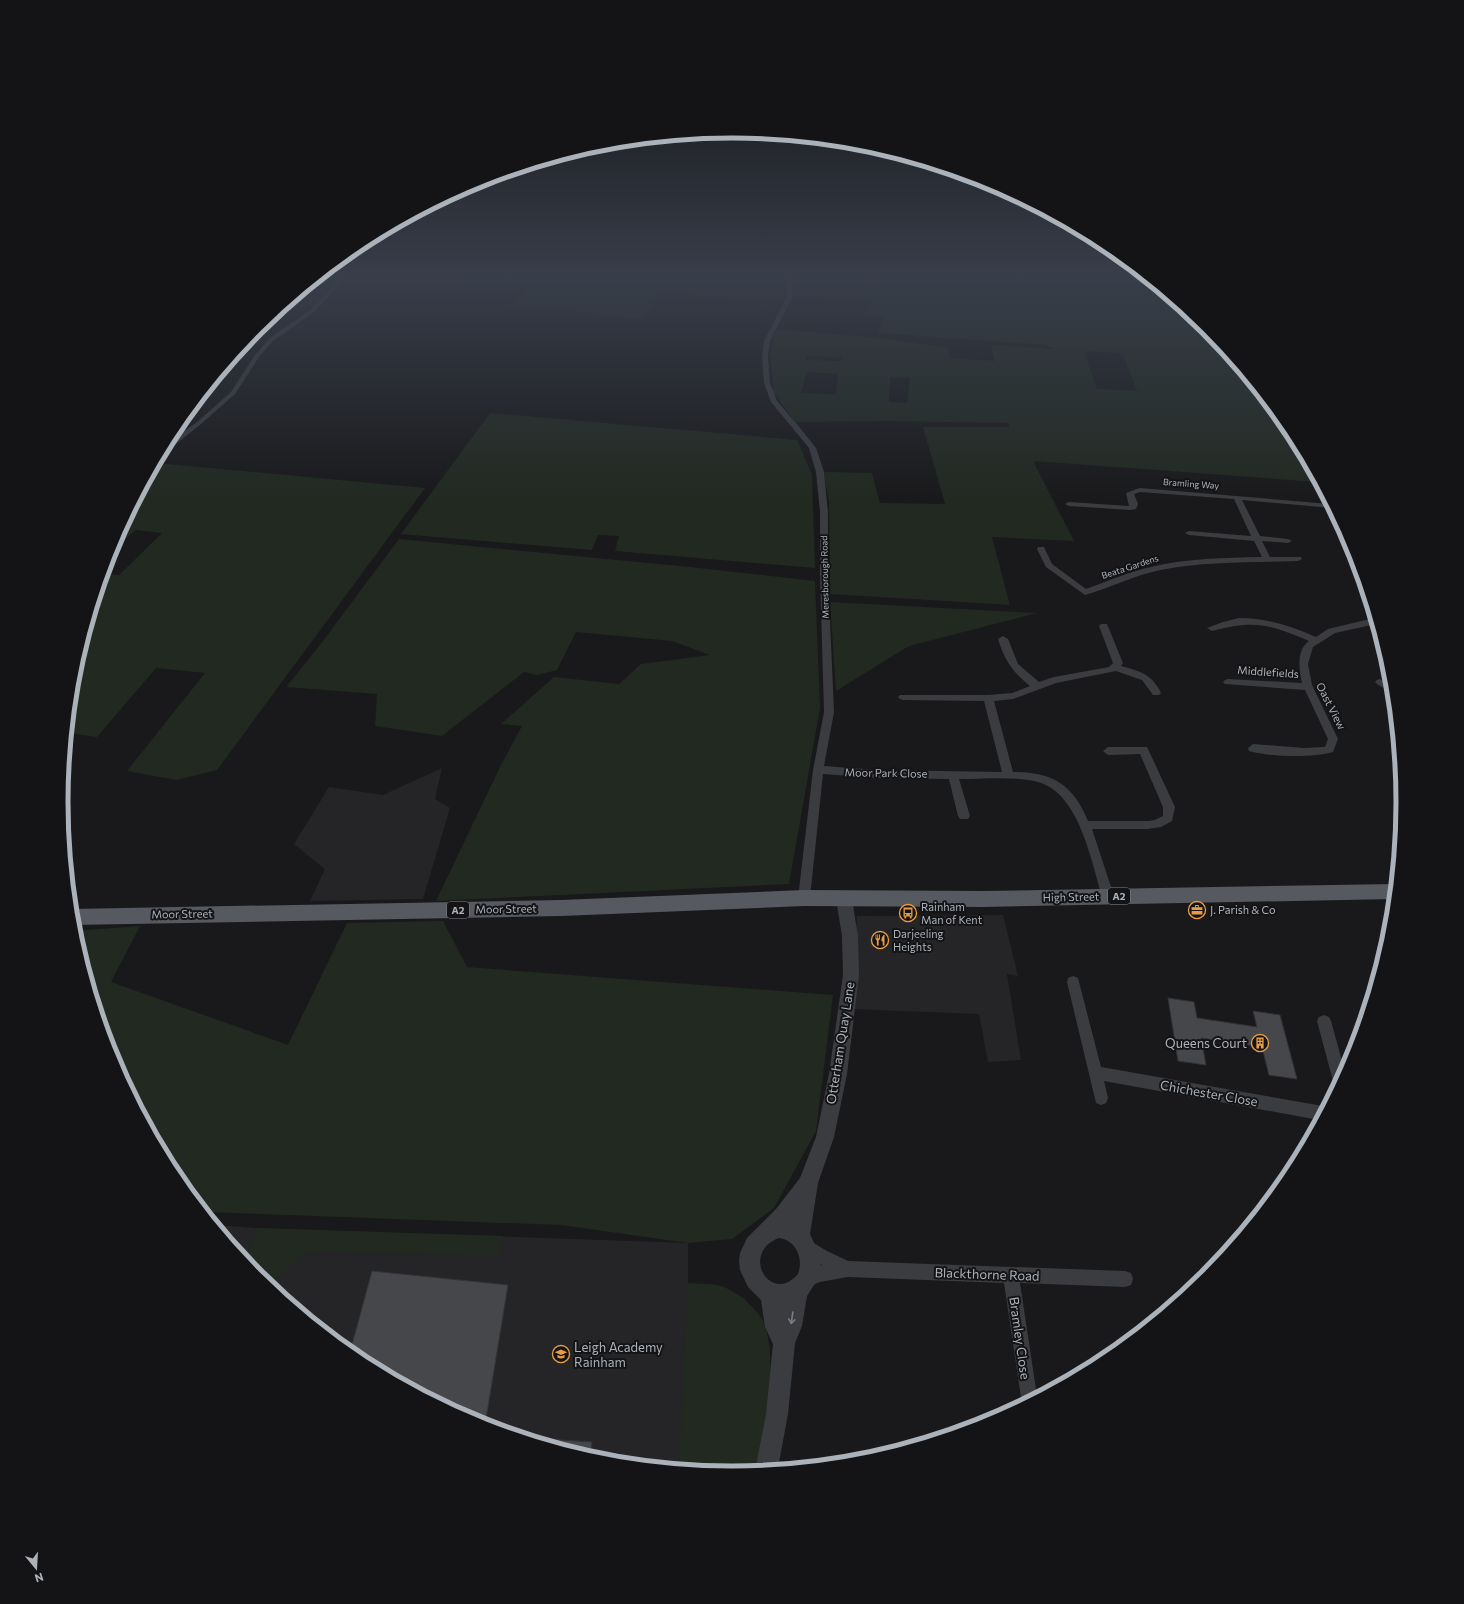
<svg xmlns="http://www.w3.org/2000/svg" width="1464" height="1604" viewBox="0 0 1464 1604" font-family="Commissioner,sans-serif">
<rect width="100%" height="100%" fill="#19191b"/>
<!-- built -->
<path fill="#252528" d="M442,768l-7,31 15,9 -27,91 -113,2 15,-32 -31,-25 35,-57 54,8z
M1003,915l15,61 -11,-2 14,86 -33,2 -9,-48 -127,-5 5,-93z
M215,1225l42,3 431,15v40l35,4 21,11 19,24 7,26 -38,125 -131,-13 -126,-38 -116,-62 -102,-84z"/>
<!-- green -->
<path fill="#212921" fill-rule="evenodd" d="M396,277h389l-2,25 -122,-9 -19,26 -64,-7 -11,-4 -51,-4 10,-18z
M791,277h74l-2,6 18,2 4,-8 77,6 2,-6h173v2l12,1 58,48 83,101 28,53 -285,-21 41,80 -82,-4 18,68 -180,-11 -1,-91 -5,-31 48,1 8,30 65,1 -22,-77h87l-2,-4 -121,-2 -92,1 -22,-31 -3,-37 6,-25 113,10 59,9 3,10 44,3 -4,-16 63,4 -9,-4 -167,-12 6,-16 -21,-3 4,-12 -76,-7zM1084,351l38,2 15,38 -40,-2zM807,356l34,1h1l-1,4 -35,-1zM807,372l31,2 -2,20 -35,-1zM890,377l20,1 -3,25 -18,-1z
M305,288h23l-14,19h-31z
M490,413l307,27 15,35 3,93 -200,-17 4,-15 -21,-1 -6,15 -191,-16z
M156,463l269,25 -208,282 -41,10 -49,-9 78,-98 -49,-5 -59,69 -29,-4 6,-62 29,-95 2,-2 14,1 43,-42 -26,-3 -26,22z
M399,539l291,28 125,14 5,127 -31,176 -353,17 64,-134 22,-41 -21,-2 53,-47 65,7 22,-20 69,-9 -38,-14 -96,-9 -19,38 -20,5 -13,-3 -82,64 -67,-10 2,-32 -91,-7 34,-42z
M830,602l207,11 -128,33 -73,45z
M443,921l24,46 366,28 -17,136 -42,77 -42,31 -44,4 -127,-18 -356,-13 -31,-37 -62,-116 -38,-128 66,-5 -29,56 177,63 59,-122z
M257,1228l246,8 -4,20 -189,-5 -42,34 -11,-9 -12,-15z
M688,1283c11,1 26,0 36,4 14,6 34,22 40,36 14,37 2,109 -7,148l-25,2 -53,-5z"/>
<!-- building -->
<path fill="#46474b" stroke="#333437" d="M1168,998l26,4 3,16 60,9 -4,-16 27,4 17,64 -28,-4 -7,-28 -61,-9 5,27 -28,-4z
M372,1271l136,14 -23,140 -10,-3 -116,-62 -9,-8z
M546,1439l46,3 -2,15 -45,-14z"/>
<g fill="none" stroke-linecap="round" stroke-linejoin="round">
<!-- minor -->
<path fill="#3a3c40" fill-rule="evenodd" d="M338,277h5l-7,12 -22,23 -40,28 -15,17 -24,37 -34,30 -35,28h-4l4,-8 31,-22 34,-30 24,-37 15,-17 40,-28 22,-23z
M786,277h6v21l-22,43 -2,16 2,26 7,18 19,22 20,25 8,24 4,40v63l6,137 -10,54 53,4 125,2 -18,-71 -81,-1 -3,-1 -2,-2 2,-2h88l24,-2 18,-7c-17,-13 -26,-27 -32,-47l5,-3 5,3 10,25 21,18 15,-5 55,-10 4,-4 -14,-37 2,-2h6l16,39 -2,3c19,5 31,8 40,27l-2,2h-6l-11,-15 -26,-9 -60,12 -43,16 -19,2 19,71c39,0 60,12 75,49h60l7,-1 8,-4v-9l-23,-53 -32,1 -5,-4 5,-4h39l28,60 -3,14 -11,6 -13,2h-56l22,67 -2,4 -4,1 -4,-1 -2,-4c-11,-36 -23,-103 -64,-114 -22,-6 -55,-3 -79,-3l11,37 -2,3h-8l-2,-3 -9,-37 -72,-1 -54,-4 -13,124 -2,4 -4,1 -4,-1 -2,-4 15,-128 11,-58 -4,-137v-63l-4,-40 -7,-24 -38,-46 -7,-19 -2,-26 2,-16 22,-43z
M1140,488l190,16 2,4 -90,-8 18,36 28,3 4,2 -4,2 -26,-2 8,16h31l1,2 -4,2c-46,2 -92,0 -137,9 -27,5 -50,18 -76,25l-39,-28 -9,-18 1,-2h6l8,17 34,25c22,-8 42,-17 65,-22 36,-9 73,-9 111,-10l-8,-16 -65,-6 -4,-2 4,-2 62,5 -17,-37 -94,-7 -6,2 4,10 -2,5 -6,1 -61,-4 -4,-2 4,-2 60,4 -3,-13z
M1239,618c28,0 51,8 77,19l12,-8 46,-11 2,6 -41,9 -22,14 -5,17 4,21 26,54 -5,13c-20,6 -64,5 -84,-1l-1,-3 5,-4 51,4 19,-1h2l3,-8 -23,-49 -80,-6 -2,-2 2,-2 3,-1 74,4c-3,-13 -6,-33 7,-42 -40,-17 -54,-21 -97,-10l-5,-3 16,-6z
M1380,679l11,6 1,8 -15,-9 -2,-2 2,-2z
M1073,976l5,2 1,4 22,85 222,39 3,1 -7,13 -215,-39 4,17 -2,5 -5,2 -5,-2 -29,-121 1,-4z
M1324,1015l5,2 2,4 14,51 -8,15 -4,-6 -16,-60 2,-4z
M807,1239l20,12 21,10 277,10 6,2 2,6 -2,6 -6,2 -105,-4 17,113 -15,8 -18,-121 -156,-6 -28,5 -12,5 -6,-2 -2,-6 2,-6 20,-8 -21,-12 -2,-6 2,-6z"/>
<!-- tertiary -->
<path fill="#3a3c40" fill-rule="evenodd" d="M844,893l5,1 3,5 6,37 1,39 -12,99 -13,63 -16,46 -8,51 8,18 3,15 -5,15 -9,14 -5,30 -7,17 -7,71 -10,54 -23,3 11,-57 7,-70 -8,-17 -4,-27 -13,-13 -8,-17 -1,-9 1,-8 7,-15 29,-29 24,-31 16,-41 13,-63 14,-99 -1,-39 -6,-37 3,-5zM779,1238c17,2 25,21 19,36 -27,32 -59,-21 -19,-36z"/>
<!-- primary -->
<path fill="#56595f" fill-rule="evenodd" d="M1395,884l-2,15 -410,8 -179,-1 -243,10 -488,9 -1,-16 489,-9 243,-10 179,1z"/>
</g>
<!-- one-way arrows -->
<defs><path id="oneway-shaft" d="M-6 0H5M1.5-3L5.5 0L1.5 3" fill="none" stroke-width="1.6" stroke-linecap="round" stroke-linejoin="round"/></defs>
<use stroke="#797d83" href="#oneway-shaft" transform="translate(792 1318) rotate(98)"/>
<!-- sky -->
<linearGradient id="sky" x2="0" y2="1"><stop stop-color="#0e0e0f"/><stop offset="0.55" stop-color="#383e4a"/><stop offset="1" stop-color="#383e4a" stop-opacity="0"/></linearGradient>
<rect width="1464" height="502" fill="url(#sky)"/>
<!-- icons -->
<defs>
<g id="office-ring" transform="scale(0.9)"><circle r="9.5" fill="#141416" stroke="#e99c43" stroke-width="1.5"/><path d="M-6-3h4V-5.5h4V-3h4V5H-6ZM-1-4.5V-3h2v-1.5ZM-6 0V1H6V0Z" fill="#e99c43"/></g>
<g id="bus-ring" transform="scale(0.9)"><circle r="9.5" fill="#141416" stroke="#e99c43" stroke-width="1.5"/><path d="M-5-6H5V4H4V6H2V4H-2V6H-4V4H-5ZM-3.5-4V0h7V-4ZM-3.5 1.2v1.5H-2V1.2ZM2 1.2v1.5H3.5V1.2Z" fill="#e99c43"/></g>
<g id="restaurant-ring" transform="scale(0.9)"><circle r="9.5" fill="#141416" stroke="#e99c43" stroke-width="1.5"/><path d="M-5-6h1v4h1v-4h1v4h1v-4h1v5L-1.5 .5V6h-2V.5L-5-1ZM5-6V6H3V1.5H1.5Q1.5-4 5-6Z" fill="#e99c43"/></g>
<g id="building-ring" transform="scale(0.9)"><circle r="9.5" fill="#141416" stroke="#e99c43" stroke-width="1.5"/><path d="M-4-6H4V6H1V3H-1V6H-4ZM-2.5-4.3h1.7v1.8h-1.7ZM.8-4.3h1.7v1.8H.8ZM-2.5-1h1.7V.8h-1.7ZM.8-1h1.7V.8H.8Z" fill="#e99c43"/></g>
<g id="school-ring" transform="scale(0.9)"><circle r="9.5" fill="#141416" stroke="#e99c43" stroke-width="1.5"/><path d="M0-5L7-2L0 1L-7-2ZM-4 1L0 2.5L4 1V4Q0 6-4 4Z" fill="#e99c43"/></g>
</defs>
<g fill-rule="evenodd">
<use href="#office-ring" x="1197" y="910"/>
<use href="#bus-ring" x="908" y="913"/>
<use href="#restaurant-ring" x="880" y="940"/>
<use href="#building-ring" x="1260" y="1043"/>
<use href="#school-ring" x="561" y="1354"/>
</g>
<g text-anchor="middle" stroke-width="4" stroke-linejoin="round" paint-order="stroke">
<!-- far-street labels -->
<g font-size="9" fill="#acb2ba" stroke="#141416">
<text transform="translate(1191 484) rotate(4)" y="3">Bramling Way</text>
<text transform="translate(1130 567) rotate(-18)" y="3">Beata Gardens</text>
<text transform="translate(825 577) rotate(-91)" y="3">Meresborough Road</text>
</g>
<!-- shield labels -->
<g fill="#141416" stroke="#7e8389" stroke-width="1">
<rect x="1108" y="888" width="22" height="16" rx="3"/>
<rect x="447" y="902" width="22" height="16" rx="3"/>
</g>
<g font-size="10" font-weight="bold" fill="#acb2ba">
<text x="1119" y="900">A2</text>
<text x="458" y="914">A2</text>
</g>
<!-- street labels -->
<g font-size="11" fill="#acb2ba" stroke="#141416">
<text transform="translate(1268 672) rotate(4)" y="4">Middlefields</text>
<text transform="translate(1331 706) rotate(63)" y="4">Oast View</text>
<text transform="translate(886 773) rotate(1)" y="4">Moor Park Close</text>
<text transform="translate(1071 897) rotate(-1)" y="4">High Street</text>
<text transform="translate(506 909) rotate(-1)" y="4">Moor Street</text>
<text transform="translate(182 914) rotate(-1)" y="4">Moor Street</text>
</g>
<!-- poi labels -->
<g font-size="11" fill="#acb2ba" stroke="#141416" text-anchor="start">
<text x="921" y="911">Rainham<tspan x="921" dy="13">Man of Kent</tspan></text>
<text x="1210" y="914">J. Parish &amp; Co</text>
<text x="893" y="938">Darjeeling<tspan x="893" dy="13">Heights</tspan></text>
</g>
<!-- near-street labels -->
<g font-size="13" fill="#acb2ba" stroke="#141416">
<text transform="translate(840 1043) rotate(-81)" y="5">Otterham Quay Lane</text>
<text transform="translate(1209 1093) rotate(10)" y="5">Chichester Close</text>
<text transform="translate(987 1274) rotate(2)" y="5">Blackthorne Road</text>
<text transform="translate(1020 1338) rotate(82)" y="5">Bramley Close</text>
</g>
<!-- near-poi labels -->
<g font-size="13" fill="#acb2ba" stroke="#141416" text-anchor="end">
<text x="1247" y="1048">Queens Court</text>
<text x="574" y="1352" text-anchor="start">Leigh Academy<tspan x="574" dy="15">Rainham</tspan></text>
</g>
</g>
<!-- crop -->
<path d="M0 0H1464V1604H0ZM68 802a664 664 0 1 1 1328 0a664 664 0 1 1-1328 0Z" fill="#141416" fill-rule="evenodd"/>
<path fill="none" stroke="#acb2ba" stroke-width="5" d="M68 802a664 664 0 1 1 1328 0a664 664 0 1 1-1328 0Z"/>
<!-- north arrow -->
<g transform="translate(36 1568) rotate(162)" stroke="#141416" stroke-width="3" paint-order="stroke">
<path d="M0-3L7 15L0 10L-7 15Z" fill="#acb2ba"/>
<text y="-6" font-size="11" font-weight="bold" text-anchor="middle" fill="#acb2ba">N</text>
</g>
</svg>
